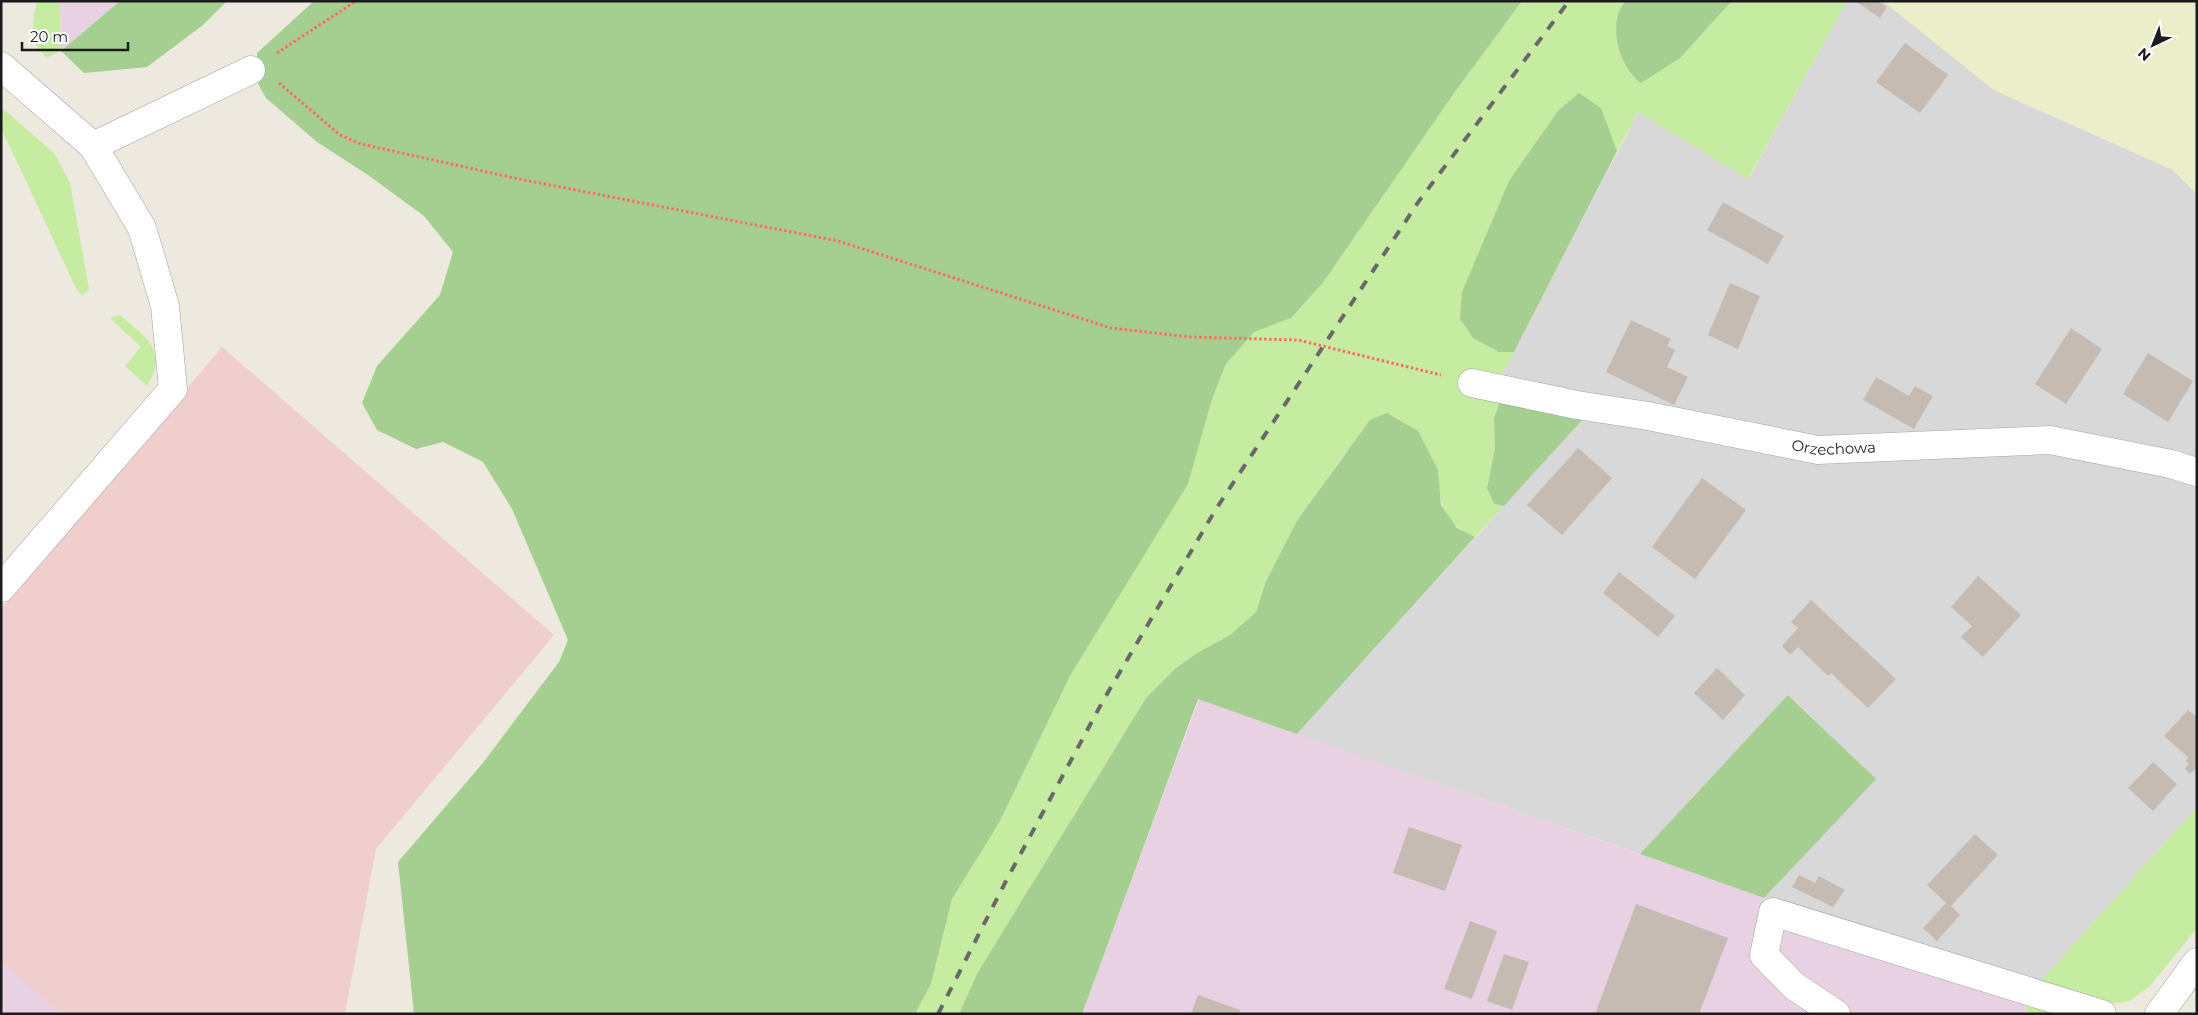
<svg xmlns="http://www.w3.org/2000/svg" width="2198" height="1015" viewBox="0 0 2198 1015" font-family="Montserrat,sans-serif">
<rect width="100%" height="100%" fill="#ede9df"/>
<!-- residential -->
<path fill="#d9d8d8" d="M1847,1h36l111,89 179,80 24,24v267l-393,-26 -305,-54 139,-269 111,66z
M1586,416l243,45 199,-10 143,24 26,9v323l-158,176 -275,-85 111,-119 -86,-84 -149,159 -343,-120z"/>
<!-- commercial -->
<path fill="#f0cecd" d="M222,347l332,288 -178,214 -31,165h-285l-59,-51v-355z"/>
<!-- industrial -->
<path fill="#e7d1e3" d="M57,1h63l-59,50 -1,-46z
M1199,699l565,199 -6,17 265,86 5,13h-946z
M1,961l60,53h-60z"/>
<!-- farmland -->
<path fill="#ebeec9" d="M1883,1h314v193l-24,-24 -179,-80z"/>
<!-- grass -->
<path fill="#c6eca1" d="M37,1h20l3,4 1,46 -15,7 -14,-18 2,-27z
M1522,1h103l-9,17 64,40 52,-57h115l-99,178 -110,-67 -21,39 -16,-43 -102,244h15l-15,29 3,16 -8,21 1,30 -8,40 7,16 10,2 -29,31c-35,-16 -34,-31 -37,-67l-90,-21 -50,70 -32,62 -10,31 -26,23 -33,18 -21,15 -30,30 -168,274 -19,42h-44l16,-30 21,-85 47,-76 72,-149 140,-272 15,-38 28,-32 37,-14 31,-34 135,-195z
M1,107l54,47 15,29 19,106 -7,6 -6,-7 -75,-160z
M120,315c26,22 49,36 27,71l-22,-20 16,-19 -31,-29z
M2197,807v121l-46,57 -21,16 -20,3 -71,-21z
M2024,1001l29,13h-25z"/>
<!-- forest -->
<path fill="#a4cf91" d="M120,1h107l-24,24 -56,42 -63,6 -23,-22z
M314,1h1208l-65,88 -135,195 -31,34 -37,14 -28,32 -15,38 -23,82 -117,190 -72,149 -47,76 -21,85 -16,30h-501l-16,-152 84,-98 77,-102 9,-22 -56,-131 -29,-47 -40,-20 -27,7 -39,-19 -15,-27 15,-37 63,-71 13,-43 -29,-36 -56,-41 -51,-33 -51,-44 -8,-14 -1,-31z
M1625,1h107l-52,57 -39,25c-18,-14 -28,-41 -24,-64 0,-6 5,-12 8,-18z
M1579,93l22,15 16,43 -103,201h-15l-26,-14 -13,-19 2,-27 47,-111 49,-70z
M1502,397l84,19 -82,90 -10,-2 -7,-16 8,-40 -1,-30z
M1387,413l31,18 20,39 3,35 16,23 18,9 -178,197 -99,-35 -116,315h-123l19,-42 168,-274 30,-30 21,-15 33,-18 26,-23 10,-31 32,-62 72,-99z
M1788,695l88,84 -112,119 -124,-44z"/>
<!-- building -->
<path fill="#c5bbb3" d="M1855,1h23l9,6 -7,11z
M1905,43l43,32 -28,38 -44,-31z
M1723,202l61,34 -16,28 -61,-34z
M1730,283l30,13 -22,53 -30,-14z
M1631,320l40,19 -4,7 8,4 -8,17 21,10 -14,28 -68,-33z
M2071,328l31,21 -36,55 -31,-20z
M2148,353l45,28 -25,41 -45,-28z
M1876,377l33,19 6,-10 18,10 -19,33 -51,-29z
M1578,448l34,30 -50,57 -35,-30z
M1702,478l44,32 -51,69 -43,-32z
M1619,572l56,44 -17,21 -55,-44z
M1978,576l43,39 -38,42 -22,-20 11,-11 -21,-19z
M1811,600l85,79 -28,29 -37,-35 -3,3 -30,-29 -8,8 -8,-9 16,-18 -7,-6z
M1717,668l28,27 -22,25 -29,-27z
M2188,710l9,7v53l-2,-1 -5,5 -5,-5 4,-5 -3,-3 2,-4 -24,-21z
M2153,762l24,22 -24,27 -25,-23z
M1409,827l53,18 -17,46 -52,-18z
M1975,834l23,21 -47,51 9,9 -23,26 -14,-13 23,-25 -19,-18z
M1799,875l16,8 4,-7 26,14 -12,17 -41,-20z
M1636,904l92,34 -29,76h-104z
M1470,921l27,10 -25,68 -28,-10z
M1504,954l25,8 -17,48 -25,-9z
M1198,995l42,15 -1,4h-48z"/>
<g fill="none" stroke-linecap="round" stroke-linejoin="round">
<!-- minor casing -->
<g stroke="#a2a2a2" stroke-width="29">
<g id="minor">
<path d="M1,66l92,80 49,82 23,78 8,83 -172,199"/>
<path d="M93,146l158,-76"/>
<path id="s1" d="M1472,383l105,22 71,11 170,34 232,-10 121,24 26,8"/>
<path d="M1836,1014l-42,-28 -30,-31 9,-43 329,102"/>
<path d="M2159,1014l38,-52"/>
</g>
</g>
<!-- path -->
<path stroke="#ff6f5f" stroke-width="3" stroke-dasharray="2.5 2.5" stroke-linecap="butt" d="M277,53l79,-52
M279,83l61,52 21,9 158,35 319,62 273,87 79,9 108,3 143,35"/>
<!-- minor -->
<use href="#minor" stroke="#fff" stroke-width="28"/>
<!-- rail -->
<path stroke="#696969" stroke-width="4" stroke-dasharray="10 10" stroke-linecap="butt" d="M938,1014l68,-133 98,-182 112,-190 203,-308 150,-200"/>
</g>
<g text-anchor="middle" stroke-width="5" stroke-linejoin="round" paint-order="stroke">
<!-- street labels -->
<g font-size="15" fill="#1b1b1b" stroke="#fff">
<text dy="5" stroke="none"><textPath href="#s1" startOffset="368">Orzechowa</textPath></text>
</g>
</g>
<!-- border -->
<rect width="2198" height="1015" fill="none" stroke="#1b1b1b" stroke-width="5"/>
<!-- north arrow -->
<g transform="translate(2153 45) rotate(223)" stroke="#ffffff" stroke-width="4" paint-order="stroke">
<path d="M0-4L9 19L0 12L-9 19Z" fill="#1b1b1b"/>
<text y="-8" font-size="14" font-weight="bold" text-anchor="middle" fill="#1b1b1b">N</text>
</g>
<!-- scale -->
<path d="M22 42v8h106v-8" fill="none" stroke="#1b1b1b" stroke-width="2.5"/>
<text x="30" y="42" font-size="15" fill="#1b1b1b" stroke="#ffffff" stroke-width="4" paint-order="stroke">20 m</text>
</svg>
